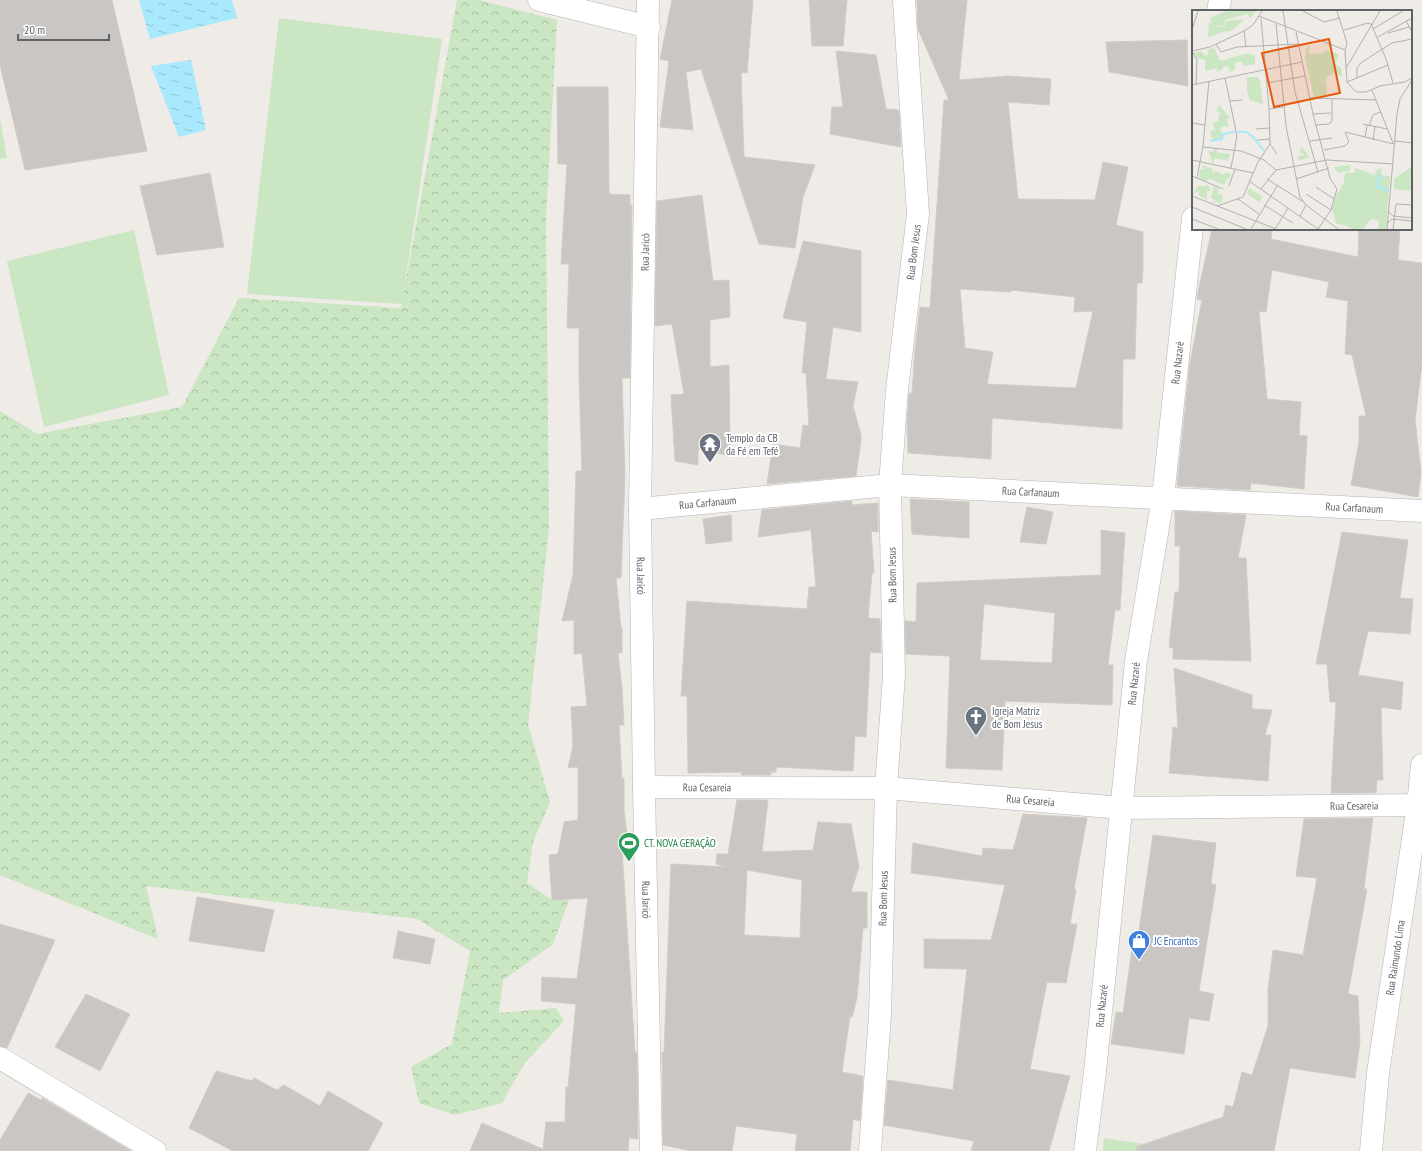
<svg xmlns="http://www.w3.org/2000/svg" width="1422" height="1151" viewBox="0 0 1422 1151" font-family="'PT Sans Narrow',sans-serif">
<defs>
<pattern id="forest-crowns" width="20" height="18" patternUnits="userSpaceOnUse"><rect width="20" height="18" fill="#cae6c3"/><path d="M2 6a3 3 0 1 1 6 0M12 15a3 3 0 1 1 6 0" fill="none" stroke="#a7bea2"/></pattern>
<pattern id="water-ripples" width="26" height="14" patternUnits="userSpaceOnUse"><rect width="26" height="14" fill="#a8e9fd"/><path d="M2 4q2-2 4 0t4 0M15 11q2-2 4 0t4 0" fill="none" stroke="#8cc0d1"/></pattern>
</defs>
<rect width="100%" height="100%" fill="#efebe6"/>
<!-- grass -->
<path fill="#cae6c3" d="M279,18l163,21 -40,265 -155,-10z
M0,118l7,40 -7,1z
M134,230l35,165 -125,32 -37,-166z
M1104,1138l40,6v7h-41z"/>
<!-- forest -->
<path fill="url(#forest-crowns)" d="M457,0h22l78,20 -11,199 3,309 -21,196 22,78 -17,40 -6,41 25,17h17l-16,44 -50,36 -4,33 57,-5 8,13 -40,43 -22,39 -47,12 -36,-12 -8,-36 41,-23 18,-93 -53,-32 -271,-33 12,53 -158,-64v-464l37,23 145,-27 57,-109 162,10z"/>
<!-- water -->
<path fill="url(#water-ripples)" d="M139,0h93l5,18 -87,21z
M191,60l15,70 -27,7 -28,-71z"/>
<!-- building -->
<path fill="#cac6c3" stroke="#d4ccc4" fill-rule="evenodd" d="M0,0h112l35,151 -122,19 -25,-105z
M672,0h81l-6,73 -6,-1 3,85 71,8 -12,32 -8,51 -36,-4 -58,-175 -15,3 7,58 -33,-3 9,-66 -9,-2z
M809,0h38l-4,46h-31z
M917,0h50l-8,80 49,-4 43,3 -2,26 -41,-3 10,97 77,1 8,-38 25,5 -12,58 27,7v37l-1,14h-5l-2,76h-12l-1,70 -130,-11 -1,41 -83,-6 -1,-30 2,-30h3l3,-44 5,-42 10,1 14,-208h5l-31,-71zM960,289l51,3v-2l64,7 -1,15 19,-1 -17,77 -89,-4 6,-32 -28,-4z
M1187,40l1,46 -79,-14 -3,-30z
M836,51l40,4 10,54 13,1 2,37 -71,-13 2,-27h11z
M557,87h51l1,107 21,1v10h2l-2,173h-8l3,99 -4,101h-5l5,50h1v25h-4l4,35 2,37h-5l3,53h2v33l3,22 -6,1 14,218h2l1,87 -9,-1 -1,13h-158l12,-28 61,26 3,-27h19l1,-35h2l8,-83 -35,-3 1,-24 35,2 11,-81 -36,2 -3,-45 9,-1 6,-32 14,-2v-53l-10,1 5,-22 -2,-39 16,-1 -5,-53 -8,1v-34l-12,1 11,-46 3,-104h6l-3,-94v-49h-12l2,-64h-8l6,-100h-9z
M210,173l14,74 -67,8 -17,-69z
M702,195l11,86 16,-1 1,37 -20,3v47l19,-2 1,91 -32,-7v16l-23,-4 -4,-66 13,-1 -12,-70 -17,2 2,-125z
M1212,229h60l-1,10 87,18 1,-28h41l-2,31 24,3v101l-7,56 6,52 -3,25 -67,-12 8,-43v-26h7l-14,-61 -7,-1 3,-53 -22,-4 3,-15 -57,-12 -6,42 -7,-1 8,88 34,3 -2,33 8,1 -3,53 -53,-6 -1,7 -73,-4 13,-123 12,-63 -5,-1 1,-7z
M803,241l58,10v81l-28,-5 -7,52 32,3 -5,24 8,29v5l-5,36 -89,8 6,-40 27,4 3,-23 6,1 -3,-53h-4l5,-51 -24,-4z
M910,499l59,3v36l-57,-4z
M852,501v4l26,-2v29l-7,-1 3,42h-2l-4,45 12,1 1,34 -11,-1 -4,85 -11,-1 -2,35 -77,-4v5h-5v3h-30l1,-3 -54,1 -1,-77h-6l6,-95 120,8 2,-22h7l-5,-57 -53,7 4,-27z
M1027,507l26,5 -7,32 -26,-2z
M1175,511l71,4 -8,43h8l5,103 -78,-2v-11l-4,-1 6,-55h4l1,-46h-5z
M731,515l1,26 -26,3 -3,-25z
M1101,530l24,3 -5,77h-5l-7,55h5l-1,40 -107,-4 -3,69 -56,-2 4,-112 -44,-2 -1,-33 11,1 1,-39 184,-8zM984,604l71,9 -3,50 -72,-3z
M1342,532l66,8 -8,58 13,1 -3,35 -42,-3 -10,44 45,7 -2,28 -20,-3 2,73h-6l-1,13h-45l5,-91h-6l-3,-38h-11z
M1174,668l78,27v14l20,1 -7,25h6l-3,46 -99,-8 4,-46 5,1z
M737,800h31l-6,52 51,-2 5,-28 33,2 8,43 -8,25h16v36h-4l-6,70 -5,19 -2,-1 -8,56 21,4 -3,45 -7,-2 -3,32h-55l2,-17 -61,-8 -4,25h-40l-29,-6 -1,-93h2l7,-188 55,3 -10,-3 1,-10h11zM747,870l55,10 -2,58 -56,-3z
M1023,814l64,4 -13,71 2,1 -6,34h7l-11,59 -19,-1 -17,87 40,7 -21,75h-78l3,-10 -90,-16 4,-45 65,10 14,-121 -43,-1v-29l67,1 14,-55 -94,-12 2,-30 69,13 1,-8 30,2z
M1373,818l-9,71h3l-19,105 10,2 2,46 -5,36 -65,-10 -16,83h-137l-1,-4 87,-30 3,-12 7,2 9,-35 10,3 16,-49v-37l5,-39 30,5 14,-77 -21,-2 8,-57z
M1153,835l63,8 -5,41 5,1 -17,106 15,3 -5,27 -20,-3 -5,36 -73,-10 5,-32 7,1 9,-64 4,1z
M197,897l77,13 -10,42 -75,-11z
M0,924l55,16 -48,108 -7,-2z
M398,931l37,8 -5,25 -37,-6z
M86,994l44,20 -30,57 -45,-24z
M216,1071l36,10 2,-3 23,12 7,-5 36,21 8,-15 55,32 -15,28h-135l-44,-23z
M28,1093l13,7 1,-2 89,53h-131v-11z"/>
<g fill="none" stroke-linecap="round" stroke-linejoin="round">
<!-- street casing -->
<g stroke="#b1b5b8" stroke-width="23">
<g id="street">
<path d="M539,0l110,27"/>
<path id="s1" d="M648,0l-8,509 4,278 7,364"/>
<path id="s2" d="M640,509l250,-24 532,26"/>
<path id="s3" d="M644,787l242,1 236,20 300,-3"/>
<path id="s4" d="M870,1151l10,-136 6,-227 8,-113 -4,-190 7,-95 21,-176 -14,-214"/>
<path id="s5" d="M1371,1151l7,-78 40,-268 4,-40"/>
</g>
</g>
<!-- secondary casing -->
<g stroke="#b0b4b8" stroke-width="23">
<g id="secondary">
<path d="M1218,11l2,-11"/>
<path d="M0,1058l155,93"/>
<path id="s6" d="M1085,1151l10,-79 41,-411 27,-164 30,-279"/>
</g>
</g>
<!-- street -->
<use href="#street" stroke="#fff" stroke-width="22"/>
<!-- secondary -->
<use href="#secondary" stroke="#fff" stroke-width="22"/>
</g>
<!-- icons -->
<defs>
<g id="temple-pin" transform="scale(1.15)"><path d="M0 17L-7.5 6A9.5 9.5 0 1 1 7.5 6Z" fill="#6b7280" stroke="#fff"/><path d="M0-6L5-2H3V0L6.5 2.5H4V6H1.5V3h-3V6H-4V2.5H-6.5L-3 0V-2H-5Z" fill="#fff"/></g>
<g id="church-pin" transform="scale(1.15)"><path d="M0 17L-7.5 6A9.5 9.5 0 1 1 7.5 6Z" fill="#6b7280" stroke="#fff"/><path d="M-1.2-6h2.4v3.5h3.3v2.4h-3.3V6h-2.4V-.1h-3.3v-2.4h3.3Z" fill="#fff"/></g>
<g id="stadium-pin" transform="scale(1.15)"><path d="M0 17L-7.5 6A9.5 9.5 0 1 1 7.5 6Z" fill="#2e9e5b" stroke="#fff"/><path d="M0-5a6.5 5 0 1 0 0 10a6.5 5 0 1 0 0-10ZM-3.5-1.8h7v3.6h-7Z" fill="#fff"/></g>
<g id="shop-pin" transform="scale(1.15)"><path d="M0 17L-7.5 6A9.5 9.5 0 1 1 7.5 6Z" fill="#3f7fe0" stroke="#fff"/><path d="M-5-2.5h2.3a2.7 3.5 0 0 1 5.4 0H5L5.5 6h-11ZM-1.5-2.5h3a1.5 2.3 0 0 0-3 0Z" fill="#fff"/></g>
</defs>
<g fill-rule="evenodd">
<use href="#temple-pin" x="710" y="444"/>
<use href="#church-pin" x="976" y="717"/>
<use href="#stadium-pin" x="629" y="843"/>
<use href="#shop-pin" x="1139" y="941"/>
</g>
<g text-anchor="middle" stroke-width="4" stroke-linejoin="round" paint-order="stroke">
<!-- street labels -->
<g font-size="11" fill="#5d6366" stroke="#fff">
<text transform="translate(645 252) rotate(-89)" y="4">Rua Jaricó</text>
<text dy="4" stroke="none"><textPath href="#s4" startOffset="901">Rua Bom Jesus</textPath></text>
<text dy="4" stroke="none"><textPath href="#s6" startOffset="794">Rua Nazaré</textPath></text>
<text dy="4" stroke="none"><textPath href="#s2" startOffset="392">Rua Carfanaum</textPath></text>
<text dy="4" stroke="none"><textPath href="#s2" startOffset="68">Rua Carfanaum</textPath></text>
<text dy="4" stroke="none"><textPath href="#s2" startOffset="716">Rua Carfanaum</textPath></text>
<text transform="translate(892 575) rotate(-91)" y="4">Rua Bom Jesus</text>
<text dy="4" stroke="none"><textPath href="#s1" startOffset="576">Rua Jaricó</textPath></text>
<text dy="4" stroke="none"><textPath href="#s6" startOffset="470">Rua Nazaré</textPath></text>
<text dy="4" stroke="none"><textPath href="#s3" startOffset="63">Rua Cesareia</textPath></text>
<text dy="4" stroke="none"><textPath href="#s3" startOffset="387">Rua Cesareia</textPath></text>
<text dy="4" stroke="none"><textPath href="#s3" startOffset="711">Rua Cesareia</textPath></text>
<text dy="4" stroke="none"><textPath href="#s1" startOffset="900">Rua Jaricó</textPath></text>
<text dy="4" stroke="none"><textPath href="#s4" startOffset="253">Rua Bom Jesus</textPath></text>
<text dy="4" stroke="none"><textPath href="#s5" startOffset="195">Rua Raimundo Lima</textPath></text>
<text dy="4" stroke="none"><textPath href="#s6" startOffset="146">Rua Nazaré</textPath></text>
</g>
<!-- worship labels -->
<g font-size="11" fill="#5b616d" stroke="#fff" text-anchor="start">
<text x="726" y="442">Templo da CB<tspan x="726" dy="13">da Fé em Tefé</tspan></text>
<text x="992" y="715">Igreja Matriz<tspan x="992" dy="13">de Bom Jesus</tspan></text>
</g>
<!-- leisure labels -->
<g font-size="11" fill="#27864d" stroke="#fff" text-anchor="start">
<text x="644" y="847">CT. NOVA GERAÇÃO</text>
</g>
<!-- shop labels -->
<g font-size="11" fill="#366cbe" stroke="#fff" text-anchor="start">
<text x="1154" y="945">JC Encantos</text>
</g>
</g>
<!-- overview -->
<g transform="translate(1192 10)">
<rect width="220" height="220" fill="#efebe6"/>
<path d="M53,9l-14,12 -9,1 -14,6 1,-16 9,5 7,-1 1,-5zM134,72l1,13 -8,1v-13z" fill="#cae6c3"/>
<path d="M34,1h30l-6,7 -3,-4 -22,6 -1,5 -11,1 -3,-8zM118,35l-1,8 3,1 12,-1v-3l15,4 -4,10 6,4 1,9 -8,-4 -6,3 -2,5 -7,2v15h-5l-9,-42 2,-5h-3zM22,37l6,14 25,-7 10,1v9l-11,2 -3,-5 -6,2v7l-5,2 -2,-6 -6,1 1,2 -6,3v-4l-12,3v-11l-8,-2 -3,-5 7,-2 4,5 4,-2 -2,-4zM55,67h10l3,3 3,24 -13,-4 -3,-8zM27,95l11,13 -4,1 3,7 -9,1 3,12 -10,2 -3,-9 5,-2 -2,-7 5,-2 2,-9 -4,-1zM110,137l7,10 -10,4 -1,-5 7,-1 -6,-3zM22,138h3v5l13,1 -2,7 -13,-3 -2,5 -5,-12 5,1zM9,155l12,4 -1,6 3,-4 9,4 2,-3 5,2 -1,4h-3l-3,7 -16,-7 -1,4 -8,-4 1,-9 5,1zM158,155v6l-12,2 -4,-6zM220,156v25l-18,-2v-10zM163,158l20,7 1,-5 6,-2 -1,7 9,1 -4,53h-8l1,-8 -8,-2 -8,10h-13l-1,-2 -13,-4 -4,-14 2,-9 10,-18 1,-9h10zM15,174l4,7h-4v9l-8,-4v-5l-6,3 5,-8h8zM22,177l5,1 -1,6 5,1 -1,7 -11,1 5,-3 -5,-2zM57,178l14,9 -4,5 -12,-8z" fill="#cae6c3"/>
<path fill="none" stroke="#a8e9fd" stroke-width="2" d="M46,122h8l7,5 11,14M18,131l12,-2 1,-5 12,-2M191,166l-4,1 -3,9 13,5"/>
<path fill="none" stroke="#b1b1af" stroke-width="1" d="M91,1l12,81 23,80M111,1l21,11 16,-4M145,1l10,32 -2,7M67,6l86,34 2,32 9,10h10l14,-6 25,-4 7,-4M214,11l6,11M84,14l10,102 14,71 6,8 32,24M180,16l14,33 7,24M181,19l30,-18M0,20l6,-19M152,20l24,-7 5,2M52,21l2,15M104,22l17,82 17,64 7,11 -6,21 -13,19M196,23l21,-6M186,27l34,-19M24,34l5,8 16,-5 61,-3M0,41l18,-4 34,-16 9,-6 9,-14M0,41l5,9 -1,24M154,58l34,-57M33,68l12,58 -6,32M165,68v-10l5,-6 30,-19 20,-4M155,72l41,-17M75,73l38,-7M0,75l110,-23M180,80l21,53M118,88l66,2M38,91l12,-1M77,99l14,-2M121,104l18,-1M0,113l13,2M171,114l24,5M124,115l13,-1 3,-3v-22M177,116l4,-11 7,-3M64,119l14,-1M173,128l2,-13M65,130l13,-1M181,130l2,-13M118,131l22,-3M203,131l17,2M78,134l7,10M11,137l38,4 23,9 12,10M132,140l21,-4 4,-4 -4,-10 49,12M0,150l61,13M0,166l31,13M5,168l6,-32 6,-65M75,169l35,22M104,169l33,-11M57,171l69,48M37,176l6,-17M124,177l18,12M69,179l15,-19 51,-10 66,4M114,184l25,16M0,186l84,33M46,189l21,15M72,195l29,18M25,196l26,-9 15,-35 12,-18 -1,-35 -8,-91M0,197l54,22M197,202l4,4 19,2M108,206l6,-11M0,209l26,10M196,213l4,-4 20,2M59,219l26,-43M83,219l13,-21M195,219l10,-115 3,-15 12,-19M201,219l3,-25 16,1"/>
<path fill="#e8590c" fill-opacity="0.15" stroke="#e8590c" stroke-width="2" d="M137,29l11,54 -66,14 -12,-54z"/>
<rect width="220" height="220" fill="none" stroke="#5d6366" stroke-width="2"/>
</g>
<!-- scale -->
<path d="M18 34v6h91v-6" fill="none" stroke="#5d6366" stroke-width="2"/>
<text x="24" y="34" font-size="12" fill="#5d6366" stroke="#ffffff" stroke-width="3" paint-order="stroke">20 m</text>
</svg>
